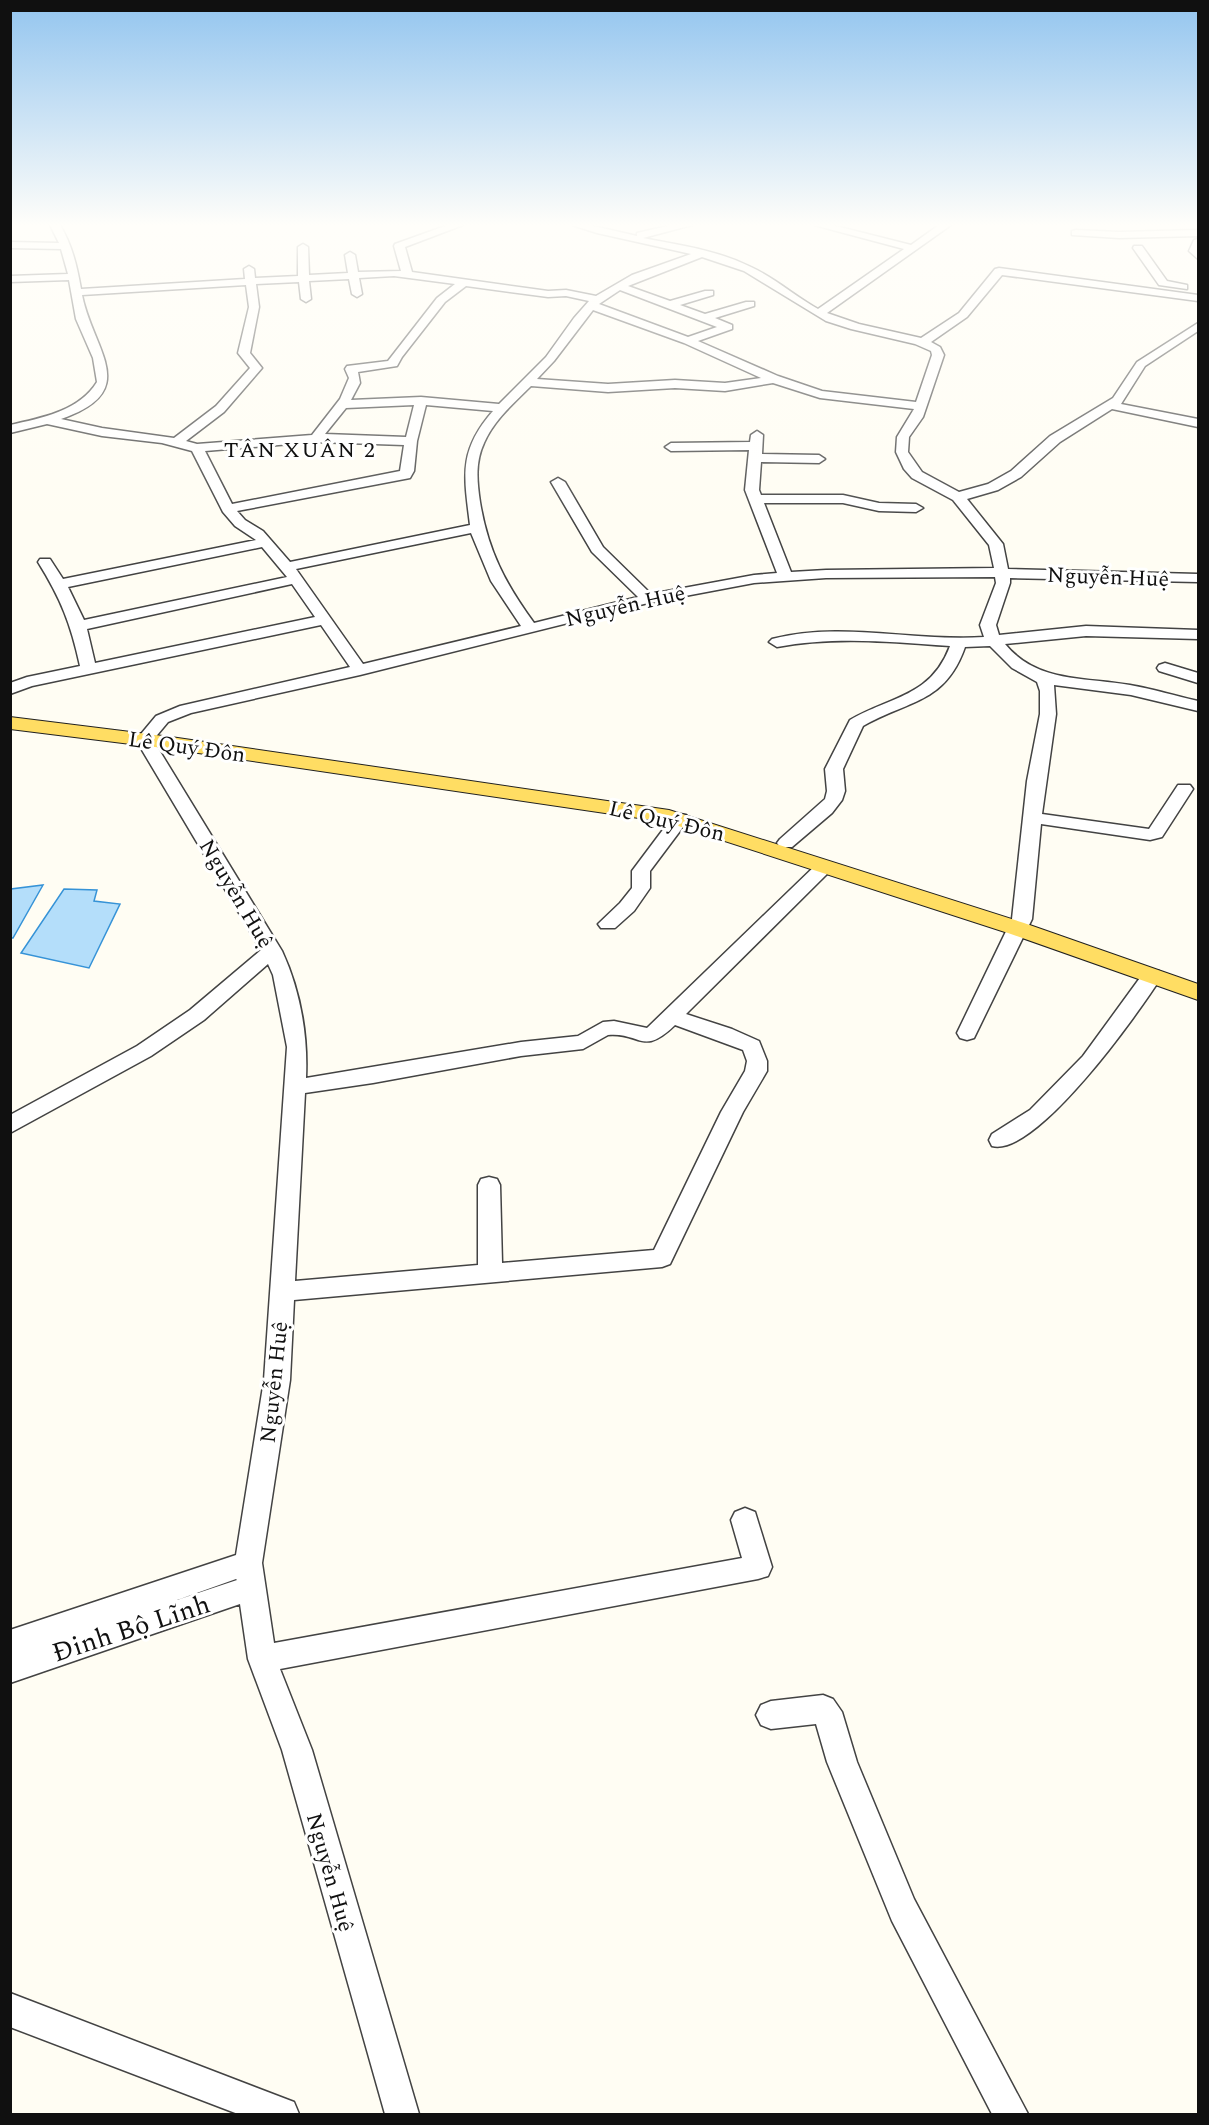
<svg xmlns="http://www.w3.org/2000/svg" width="1209" height="2125" viewBox="0 0 1209 2125" font-family="Spectral,serif">
<rect width="100%" height="100%" fill="#fffdf3"/>
<!-- water -->
<path fill="#b4defa" stroke="#3693d7" stroke-width="1.5" d="M43,885l-30,53h-2v-49z
M64,889l33,1 -3,11 26,3 -31,64 -68,-15z"/>
<g fill="none" stroke-linecap="round" stroke-linejoin="round">
<!-- minor casing -->
<g stroke="#434343" stroke-width="3">
<path id="minor" d="M50,225h10c12,20 17,41 21,64l164,-10 -1,-10 5,-3 5,3 1,9 43,-2v-29l5,-3 5,3 1,28 39,-2 -3,-18 5,-3 5,3 3,17 43,-1 -7,-25 1,-2 53,-19h15l-58,22 7,25 136,19 18,-1 30,6 36,-21 59,-21 -94,-21 -25,-8h17l48,11v-3l35,-8h20l-49,13c36,7 74,12 108,29 24,11 44,29 67,42l86,-60 -90,-24h18l79,20 28,-20h12l-124,88 32,11 62,14 38,-25 36,-44 4,-1 199,27v6l-196,-26 -35,42 -36,25 9,5 4,8 -21,62 -14,20 -1,15 14,20 37,20 29,-8 23,-13 39,-35 63,-38 24,-36 61,-39v8l-53,35 -24,38 77,15v8l-86,-18 -52,33 -39,35 -23,13 -31,9 36,45 5,25 190,5v8l-188,-4v5l-14,42 3,10 87,-9 112,4v9l-112,-3 -81,8c32,39 80,33 125,41 23,4 46,11 68,16v10l-67,-16 -77,-10 2,29 -14,100 107,15 29,-44h12l3,4 -31,48 -12,3 -109,-16 -9,95 -58,119 -7,2 -7,-2 -3,-5 55,-114 15,-138 13,-67v-23l-3,-9 -25,-14 -22,-22 -25,1c-20,57 -57,53 -102,79l-20,43 2,22 -3,9 -10,13 -40,34h-12l-3,-4 3,-4 45,-40 2,-8 -2,-22 25,-49c41,-24 81,-23 100,-74 -58,-4 -115,-10 -173,1l-8,-5 3,-3c71,-18 141,3 212,-2l-4,-12 16,-42 -1,-6 -169,1 -72,5 -106,20 -288,72 -169,38 -23,9 -15,18 129,211c18,39 26,84 24,127l215,-36 57,-6 25,-14 11,-1 33,7 171,-165h14l2,4 -148,147 46,15 27,12 8,20v10l-24,41 -73,152 -8,3 -368,33 -4,80 -28,183 12,80 468,-85 -11,-38 4,-8 10,-4 10,4 17,55 -4,9 -10,3 -478,90 32,81 107,364h-34l-103,-364 -34,-91 -8,-55 -230,79v-53l226,-75 28,-175 23,-333 -14,-72 -5,-11 -64,56 -53,36 -141,77v-18l127,-69 53,-36 71,-60 -125,-210 20,-24 24,-10 170,-39 -29,-42 -289,61 -22,8v-11l17,-6 53,-11c-9,-42 -19,-67 -42,-104l2,-3h10l13,20 193,-39 -21,-14 -12,-14 -31,-61 -30,-8 -60,-7 -55,-12 -37,9v-8c32,-7 69,-14 87,-43l-4,-24 -17,-39 -7,-39 -59,2v-6l58,-2 -7,-25 -51,-1v-6l49,1zM702,257l42,14 82,50 25,8 64,15 16,7 1,4 -16,47 -94,-11 -44,-15 -80,-35 34,-12v-4l-17,-7 39,-12v-4h-8l-41,12 -25,-9 33,-10v-4h-8l-35,10 -42,-15zM394,276l61,8 -18,14 -49,63 -41,5 -2,3 4,9 -9,21 -28,36 -115,9 -11,-3 38,-29 38,-44 -12,-15 9,-46 -3,-23 43,-2 2,17 5,3 5,-3 -2,-18 40,-2 3,15 5,3 5,-3 -3,-16zM246,285l3,22 -11,46 12,15 -34,38 -42,32 -72,-10 -41,-9c82,-28 32,-68 21,-124zM466,286l82,11 18,-1 23,5 -15,17 -28,39 -47,47 -78,-7 -70,3 9,-17 -2,-11 39,-6 5,-9 43,-55zM620,290l97,37 -29,10 -89,-33zM593,310l91,33 77,35 -36,5 -50,-3 -67,4 -71,-5 17,-18zM773,383l47,15 94,11 -17,28 -1,15 8,17 8,9 41,22 36,45 5,23 -168,2 -35,2 -27,-69h79l36,8 37,1 7,-4 -7,-4 -37,-1 -36,-8h-82l-2,-5 2,-28 58,1 6,-4 -6,-4 -57,-1 1,-19 -6,-4 -6,4 -1,7 -79,1 -6,4 6,4 78,-1 -4,40 32,83 -23,2 -103,19 -48,-47 -38,-65 -7,-4 -7,4 41,70 46,45 -104,26c-29,-40 -46,-72 -54,-121 -3,-20 -5,-40 4,-59 10,-23 30,-40 47,-57l77,6 67,-4 50,3zM414,405l-8,32 -81,-3 21,-26zM426,405l67,6c-35,40 -29,65 -23,114l-180,37 -27,-31 -18,-11 -8,-9 173,-33 4,-7 3,-30zM316,442l88,3 -4,26 -168,33 -27,-53zM471,533l20,48 30,45 -158,38 -67,-95zM262,547l25,30 -203,43 -16,-33zM292,584l23,33 -220,46 -8,-34zM675,1025l68,25 4,11 -2,10 -24,41 -67,138 -152,13 -2,-78 -3,-6 -8,-2 -8,2 -3,6v80l-183,16 10,-188 68,-10 148,-27 62,-7 25,-14c33,-3 34,22 67,-10zM236,1579l1,1 -60,20z
M1076,230l43,2 79,-2v6l-79,2 -47,-3v-4z
M1198,239v20l-9,-8 5,-11z
M1134,246h8l25,35 20,4v4l-28,-4 -26,-37z
M1165,663l33,10v10l-39,-12 -2,-3 2,-3z
M680,814l6,1 3,4 -39,52v17l-16,23 -19,17h-14l-3,-4 22,-21 12,-15v-17l42,-56z
M1152,970l7,1 3,5c-22,35 -126,182 -170,170l-3,-6 3,-6 38,-24 53,-54 62,-85z
M823,1695l10,4 9,13 15,50 57,137 114,215h-36l-100,-193 -65,-159 -11,-38 -45,5 -10,-4 -5,-10 5,-10 10,-4z
M10,1993l284,109 5,12h-61l-228,-87z"/>
</g>
<!-- major casing -->
<g stroke="#212121" stroke-width="2">
<path id="major" d="M10,717l161,20 498,73 355,113 174,61v16l-190,-67 -342,-111 -495,-73 -161,-20z"/>
</g>
<!-- minor -->
<use href="#minor" fill="#fff" fill-rule="evenodd"/>
<!-- major -->
<use href="#major" fill="#ffdd63" fill-rule="evenodd"/>
</g>
<!-- sky -->
<linearGradient id="sky" x2="0" y2="1"><stop stop-color="#93c5ef"/><stop offset="0.43" stop-color="#fffefa"/><stop offset="1" stop-color="#fffefa" stop-opacity="0"/></linearGradient>
<rect width="1209" height="523" fill="url(#sky)"/>
<g text-anchor="middle" stroke-width="6" stroke-linejoin="round" paint-order="stroke">
<!-- far-quarter labels -->
<g font-size="22" letter-spacing="1.5" fill="#101010" stroke="#fff">
<text x="300" y="457">TÂN XUÂN 2</text>
</g>
<!-- street labels -->
<g font-size="22" fill="#101010" stroke="#fff">
<text transform="translate(1108 576) rotate(2)" y="8">Nguyễn Huệ</text>
<text transform="translate(625 605) rotate(-13)" y="8">Nguyễn Huệ</text>
<text transform="translate(187 746) rotate(8)" y="8">Lê Quý Đôn</text>
<text transform="translate(667 820) rotate(13)" y="8">Lê Quý Đôn</text>
<text transform="translate(237 893) rotate(59)" y="8">Nguyễn Huệ</text>
<text transform="translate(273 1382) rotate(-84)" y="8">Nguyễn Huệ</text>
<text transform="translate(331 1872) rotate(74)" y="8">Nguyễn Huệ</text>
</g>
<!-- near-street labels -->
<g font-size="27" fill="#101010" stroke="#fff">
<text transform="translate(131 1628) rotate(-18)" y="9">Đinh Bộ Lĩnh</text>
</g>
</g>
<!-- border -->
<rect width="1209" height="2125" fill="none" stroke="#101010" stroke-width="24"/>
</svg>
